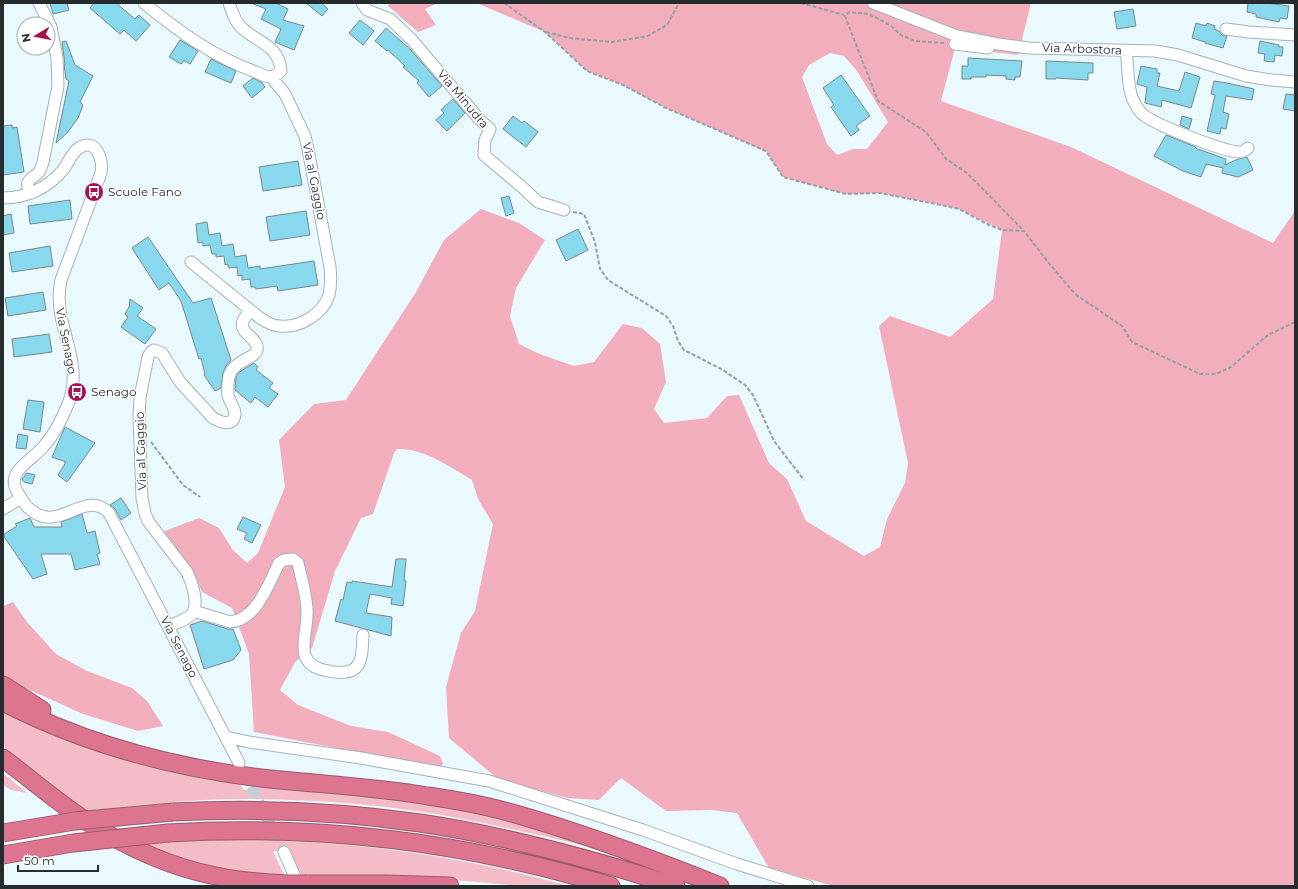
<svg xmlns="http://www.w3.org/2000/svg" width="1298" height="889" viewBox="0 0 1298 889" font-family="Montserrat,sans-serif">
<rect width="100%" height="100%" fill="#eaf9fd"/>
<!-- green -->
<path fill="#f3bcc8" d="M3,709l231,72 6,3 4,6 14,1 -3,-5 173,16 87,19 68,23 -1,1c-41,-9 -82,-19 -124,-27 -67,-13 -136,-18 -204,-19 -56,-1 -114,6 -169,12l-82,-65z
M3,773l24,20 -16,-3 -8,-5z
M202,840c98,-2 199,7 295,28 24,5 49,12 73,18h-49l-54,-5 -65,-3 -100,-1 -13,-26h-16l12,26 -52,-4 -54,-14 -36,-15z"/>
<!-- forest -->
<path fill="#f3aebe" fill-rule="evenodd" d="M389,3h49l-13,6 11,16 -18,7 -30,-26z
M462,3h569l-13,52 -63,-7 -14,53 130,46 202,96 22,-32v675h-461l-65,-18 -32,-55 -26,-3 -45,1 -45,-33 -22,22 -32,-2 -69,-19 -49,-41 -3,-51 15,-54 14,-22 18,-87 -15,-25 -6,-19c-22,-13 -48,-32 -75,-31l-3,4 -21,61 -12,4 -26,53 -23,77 -17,14 -15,28 18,15 53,21 37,6 52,24 3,8 -5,4 -184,-36 -5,-78 -17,-46 -30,-16 -7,-15 -33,-45 37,-14 20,10 14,22 14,13 11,-10 27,-66 -6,-47 35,-36 32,-4 70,-108 28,-52 37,-31 38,14 26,17 -29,48 -6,28 9,28 23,11 32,11 20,-4 29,-38 19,4 18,16 6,38 -12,27 10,14 43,-5 20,-22 12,-1 30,68 18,16 19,42 58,35 16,-9 7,-28 18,-36 3,-20 -29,-137 11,-10 60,21 43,-38 9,-69 -43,-21 -13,-3 -66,-13 -34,1 -63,-17 -17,-26 -100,-43 -43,-23 -36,-14 -42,-39 -66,-28zM830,53l14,3 13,15 31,51 -21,27h-14l-16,6 -10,-11 -25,-67 7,-12z
M13,602l14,20 29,32 31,17 45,17 15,13 16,25 -25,5 -55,-17 -80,-36v-72z"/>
<!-- building -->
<path fill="#89d9ee" stroke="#79878b" d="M50,3h17l2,7 -16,4z
M94,3h22l19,16 4,-4 11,10 -14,16 -12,-11 -4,4 -30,-26z
M251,3h25l12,6 -5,11 21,6 -10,24 -19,-8 6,-13 -20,-10 5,-10z
M306,3h15l7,6 -6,7z
M1248,3h18l23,3 -2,13 -7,-1 -1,4 -23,-5v-3l-9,-2z
M1133,9l3,17 -19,3 -3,-17z
M360,20l14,11 -11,14 -14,-12z
M1196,23l10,3 1,-3 8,3 -1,3 5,2 3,4 5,1 -4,12 -18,-5v-1l-13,-4z
M386,28l24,21 32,37 -13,11 -12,-14 2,-2 -16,-14 2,-1 -17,-16 -1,1 -12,-10z
M180,40l18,11 -8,13 -6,-4 -3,4 -12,-7z
M66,41l9,24 18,11 -13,26 3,3 -5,13 -11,15 -11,10 13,-62 -3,-2 -2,-14h1l-3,-23z
M1260,41l19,4v2h4l-1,9 -7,-1 -1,7 -10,-1 1,-7 -7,-1z
M968,58l54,3 -2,16h-5v3l-9,-1v-3l-20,-1v2h-15v2h-9v-13h6z
M211,59l25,12 -5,12 -26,-11z
M1046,61l47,2v10h-5v7l-32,-2v1h-10z
M1141,66l16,3v4h3l-3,13 22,5 6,-19 15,5 -9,31 -29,-8 -1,7 -16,-4 2,-16 -10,-3z
M841,75l29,41 -14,10 3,4 -8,6 -20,-29 3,-2 -11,-17z
M253,78l8,4 4,5 -13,11 -9,-12z
M1214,81l13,2 27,6 -2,11 -26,-4 -3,16 6,2 -3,15 -5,-1 -1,6 -13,-3 8,-36 -4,-1z
M1286,94l9,1v16l-12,-2z
M453,99l12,14 -18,18 -11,-11 8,-7 -3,-3z
M513,116l9,7 2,-2 14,11 -12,15 -23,-18z
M1182,116l10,3 -3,10 -9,-4z
M12,125v3l5,-1 7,45 -21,3v-49z
M1166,135l30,12 -1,1 31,11 -1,6 13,-6 9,-2 6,13 -15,7 -16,-4 1,-5 -17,-4 -5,13 -18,-6 -29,-15z
M298,161l4,24 -39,6 -4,-24z
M509,196l5,17 -8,3 -5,-18z
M70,200l2,19 -42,5 -2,-18z
M306,211l4,24 -40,6 -4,-24z
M11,214l3,19 -11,2v-19z
M207,222l2,13 11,-2 2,13 11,-2 2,13 11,-2 2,13 12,-2v3l54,-8 4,24 -40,6 -1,-5 -21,3 -1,-2h-4l-1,-8 -8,1v-5l-4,1 -1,-9 -8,1 -1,-4 -3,1 -1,-9 -8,1v-3h-4l-2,-9 -7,1v-4l-5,1 -2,-19z
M578,229l10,21 -22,11 -10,-21z
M148,237l45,66 18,-5 20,62 -5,6 -3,7 -2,15 -6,3 -11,-16 1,-1 -4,-16 -2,1 -18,-58 -12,-18 -10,7 -27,-42z
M50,246l3,20 -41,6 -3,-19z
M43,292l3,18 -38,6 -3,-18z
M130,299l13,9 -6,8 19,13 -11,15 -24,-17 7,-10 -3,-3 4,-7z
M49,334l3,18 -38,5 -2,-18z
M254,363l4,4 -2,3 17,13 -4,5 9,6 -10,13 -13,-10 -4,6 -16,-13 1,-12 1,-4 7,-5z
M28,400l16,2 -4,30 -17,-3z
M65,427l30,16 -28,39 -9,-7 8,-13 -14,-5z
M18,434l10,2 -2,13 -10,-1z
M27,473l8,2 -3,9 -8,-2 -2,-3z
M121,498l10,15 -10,7 -6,-11 -5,-4z
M82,514l5,19 8,-2 5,22 -3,1 3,10 -25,6 -4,-16h-30l6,20 -14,5 -30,-44 14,-9 -2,-2 15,-6 4,9h28l-1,-5z
M243,517l18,8 -9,18 -8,-4 3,-6 -10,-4z
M396,559h10l-2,22h2l-3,25 -12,-2 1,-6 -22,-4 -4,19 26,4 -1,19 -56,-15 6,-22 2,1 4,-18 5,1v-2l40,6z
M202,621l26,8h5l8,21 -8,10 -29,9 -14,-44z"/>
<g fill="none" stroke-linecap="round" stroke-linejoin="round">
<!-- minor-tunnel -->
<path stroke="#c3d0d3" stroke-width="11" stroke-dasharray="11 5.5" stroke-linecap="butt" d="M244,772l40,80"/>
<!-- minor casing -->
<g stroke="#a5b3b7" stroke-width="13">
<path id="minor" d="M144,3c34,28 70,54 112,69 4,2 10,5 15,5 4,-1 8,-4 10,-6 -2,-26 -23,-28 -39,-43 -7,-6 -10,-16 -13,-25
M362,3l5,7 23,9 22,21 68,80 10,9 -5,11 -1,15 38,32 16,15 26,8
M873,3l84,33 41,8 31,4 126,3 23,4 68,21 25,4 24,2
M1226,29l23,3 46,3
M955,44l33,4
M1126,51c3,17 0,41 11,56 2,4 5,7 8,9 14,10 79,36 95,36 4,0 5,-2 8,-4
M32,193c-11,-12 1,-14 7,-21 2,-3 3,-7 4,-10l15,-76 -1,-28 -6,-31 -12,-24
M3,198c23,0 45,-10 60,-28 5,-7 9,-18 16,-22 18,-11 24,12 22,25l-40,107c-10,46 25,79 7,124 -6,15 -13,30 -24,42 -13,16 -42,26 -24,50 3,5 6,11 11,14 28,24 54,-22 78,3l130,250
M191,262l69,56c6,4 13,8 20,8 20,2 43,-12 49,-31 2,-9 2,-19 1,-28l-22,-118 -3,-13 -20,-42 -14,-17
M3,509l18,-11
M194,611l36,11c26,-1 39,-39 49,-59l5,-3 9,-1 5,4c3,15 10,36 9,51 0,23 -14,49 17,56 7,2 15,3 22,2 18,-2 16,-23 17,-37
M169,626c7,-3 17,-6 22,-11 9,-10 1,-33 -4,-43l-39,-51 -3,-8 -3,-15 -3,-82 1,-19 8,-40 3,-5 3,-2 8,3 18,29 33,36c6,3 17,9 21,0 4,-7 -5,-16 -6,-23 -1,-6 0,-13 1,-19 5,-16 27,-18 28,-26 3,-12 -19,-16 -14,-29 1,-3 5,-7 7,-10
M226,737l23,5 112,16 128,23 154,49 94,34 71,22
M284,852l15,34"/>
</g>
<!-- highway casing -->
<g stroke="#9d5a6d" stroke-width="19">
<path id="highway" d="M3,685l39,25
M3,702c78,40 163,64 250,75 58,7 117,9 175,19 28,4 56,9 84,17 71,20 140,46 208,73
M3,758c26,20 52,42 80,61 40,26 85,48 133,57 24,5 48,7 72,8
M172,812c83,-4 166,-1 248,11 87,13 172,36 256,63
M168,833c154,-9 296,9 443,53
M307,884h79l64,2"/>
</g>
<!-- path -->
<path stroke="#97a1a5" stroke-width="2" stroke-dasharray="4 2" stroke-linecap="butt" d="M504,3l41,29 42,39 36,14 43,23 100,43 17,26 63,17 34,-1 66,13 13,3 30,16 13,5 22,1 24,31 27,32 47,32 10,16 68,32h16l15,-7 37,-32 27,-13
M801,3l43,12
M546,32l23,6 43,4 36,-6 19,-11 12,-22
M944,43l-29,-2 -14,-6 -11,-10 -21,-11 -20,-2 -4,4 33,85 48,31 20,27 21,14 57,58
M573,212l11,2 11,28 5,27 8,11 58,36 7,10 5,15 6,9 39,20 22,15 8,10 21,46 30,39
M151,442l32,43 17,12"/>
<!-- minor -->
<use href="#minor" stroke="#fff" stroke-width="11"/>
<!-- highway -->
<use href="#highway" stroke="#dd7490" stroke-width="17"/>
<!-- highway-bridge casing -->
<g stroke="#9d5a6d" stroke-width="19" stroke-linecap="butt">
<path id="highway-bridge" d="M3,833l72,-12 97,-9
M3,855l70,-12 95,-10
M288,884h19"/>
</g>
<!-- highway-bridge -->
<use href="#highway-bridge" stroke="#dd7490" stroke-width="17"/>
</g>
<!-- icons -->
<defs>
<g id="bus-disc" transform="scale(1)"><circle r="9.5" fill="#a5124f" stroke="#fff"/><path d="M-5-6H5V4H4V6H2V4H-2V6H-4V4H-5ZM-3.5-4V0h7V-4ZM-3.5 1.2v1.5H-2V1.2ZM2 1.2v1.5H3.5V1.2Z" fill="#fff"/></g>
</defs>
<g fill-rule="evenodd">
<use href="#bus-disc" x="94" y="192"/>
<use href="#bus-disc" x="77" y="392"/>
</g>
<g text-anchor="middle" stroke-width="3" stroke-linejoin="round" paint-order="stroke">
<!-- street labels -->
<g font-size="12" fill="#262b2d" stroke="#fff">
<text transform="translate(1082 49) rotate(2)" y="4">Via Arbostora</text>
<text transform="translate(463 99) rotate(50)" y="4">Via Minudra</text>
<text transform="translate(314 181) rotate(79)" y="4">Via al Gaggio</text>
<text transform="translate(66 341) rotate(79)" y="4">Via Senago</text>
<text transform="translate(141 451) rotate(-92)" y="4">Via al Gaggio</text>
<text transform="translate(179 647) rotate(63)" y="4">Via Senago</text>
</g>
<!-- poi labels -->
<g font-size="12" fill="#262b2d" stroke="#fff" text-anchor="start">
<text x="108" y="196">Scuole Fano</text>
<text x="91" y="396">Senago</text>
</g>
</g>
<!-- border -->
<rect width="1298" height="889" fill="none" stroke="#262b2d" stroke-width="8"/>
<!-- north arrow -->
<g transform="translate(36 36) rotate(260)"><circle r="19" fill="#ffffff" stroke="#a8aaab"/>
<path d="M0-3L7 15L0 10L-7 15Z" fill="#a5124f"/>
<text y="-6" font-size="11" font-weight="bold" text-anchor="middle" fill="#262b2d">N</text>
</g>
<!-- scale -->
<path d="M18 865v6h80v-6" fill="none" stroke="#262b2d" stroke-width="2"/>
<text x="24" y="865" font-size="12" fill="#262b2d" stroke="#ffffff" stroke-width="3" paint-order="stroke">50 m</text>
</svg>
